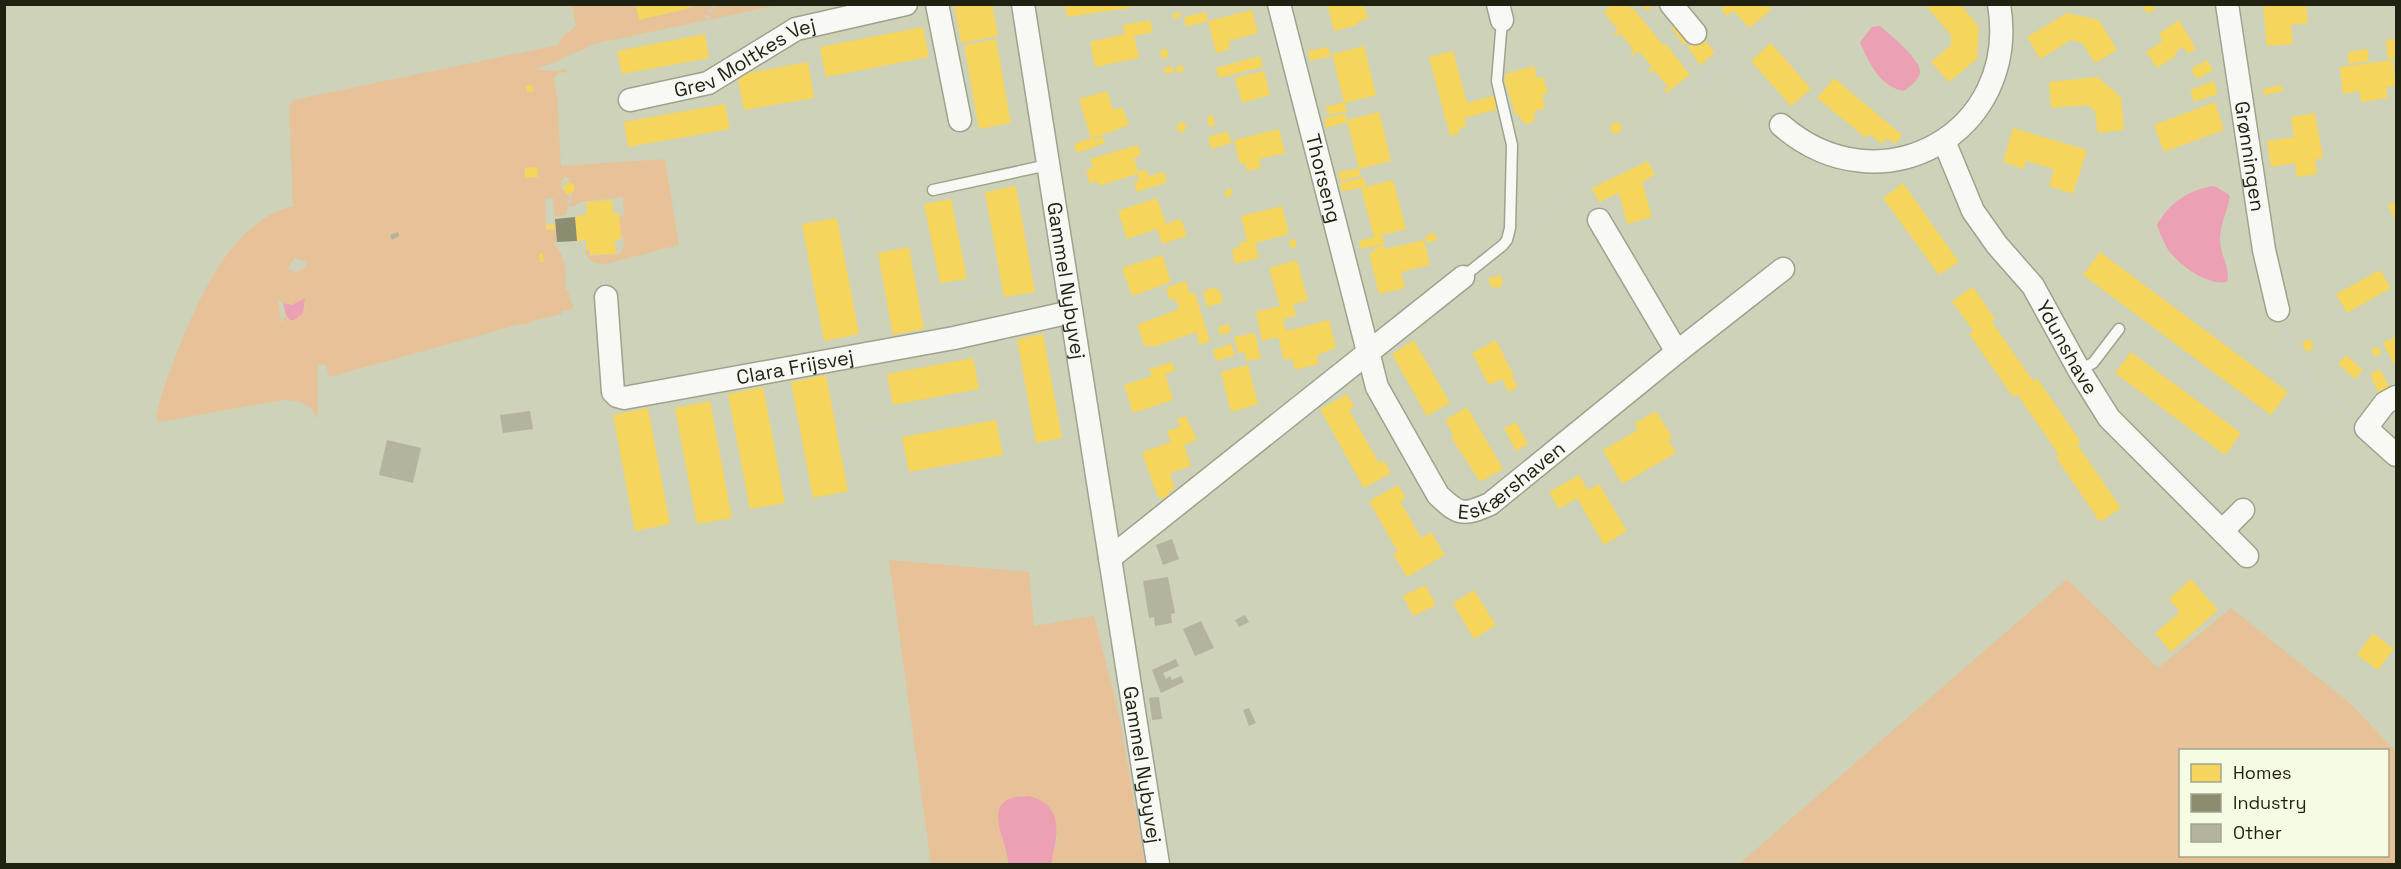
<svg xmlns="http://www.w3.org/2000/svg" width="2401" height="869" viewBox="0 0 2401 869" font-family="'Space Grotesk',sans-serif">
<rect width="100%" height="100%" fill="#cdd2b8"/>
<!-- green -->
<path fill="#e7c299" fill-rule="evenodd" d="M741,4l37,1 -189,40 -2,3 -23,9 -3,3 -26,9 17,2 14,-2 1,3 -9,1 -4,6 3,15 4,72 104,-7 14,86 -74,19c-9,0 -18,-3 -20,-13h4v5l31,-2 4,-8 -1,-9h-2l-2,-21h5l-1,-19 -42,5 -14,8 -1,5 -11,1 -2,-18h-8l1,31h10l1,13h-3v3c12,8 12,30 11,44l3,2 3,13h3l-3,7 -8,-1 -2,4 -29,7 -3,3 -12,1 -188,52 -3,-12h-9l1,55c-6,-16 -18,-20 -35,-20l-125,22 -2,-8c3,-8 5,-18 8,-27 23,-61 58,-164 129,-181l-4,-100 4,-6 265,-55c3,-10 12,-13 18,-19l-4,-21h64l3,15 50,-12 3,-1v-2c17,0 32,3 49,-1zM565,177l4,1c1,8 6,14 1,22l-2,-6 -6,-4 -1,-8zM295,257l4,3 8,1v5l-12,7 -7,-5zM278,298c7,11 18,7 27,0v9l-15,13 -4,-5 -5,8z
M889,560l140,12 5,54 60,-10 24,94 27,154h-94l6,-26 -58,-13 10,32 -1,7h-77z
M2067,579l91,89 73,-60 120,96 45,48v112h-657zM2180,750h208v106h-208z"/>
<!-- water -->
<path fill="#eca0b4" d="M1880,26c10,9 42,34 40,47 -2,8 -10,13 -16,18 -24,-4 -35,-28 -44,-49l12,-15z
M2214,186l14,8 2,3c-3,13 -10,30 -10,43 0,15 11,29 7,42 -20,4 -50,-18 -60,-34 -4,-7 -7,-15 -10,-23 12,-22 33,-36 57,-39z
M305,298l-2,15 -9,7h-4l-4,-5 -3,-12 9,2z
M1028,796c38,8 29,41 23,68h-43c2,-18 -24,-53 1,-65 5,-3 14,-2 19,-3z"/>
<!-- homes -->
<path fill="#f6d55c" d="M636,4h53l1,4 -51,12z
M954,4h38l6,32 -37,7z
M1065,4h64l1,4 -63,9z
M1327,4h37l4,15 -11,3 1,3 -24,6z
M1613,4h14l4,5 1,-2 32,39 2,-2 24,31 -24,18 -2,-3 4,-3 -14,-17 -4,3 -2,-2 4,-4 -13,-16 -7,5 -2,-3 4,-3 -14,-17 -4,3 -2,-3 4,-3 -14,-18z
M1641,4h14l-8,7z
M1726,4h41l4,6 -22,18 -15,-17 -7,5 -6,-7z
M1928,4h32l19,23 -2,32 -28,23 -18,-20 20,-17v-10l-25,-29z
M2152,4l3,5 -7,5 -6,-9z
M2263,4h43l2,19 -17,2 2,19 -26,2z
M1252,10l6,23 -29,8 1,8 -14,4 -8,-32 -22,6 -2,-10 22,-5 2,9z
M1180,12l1,5 -8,2 -1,-5z
M2067,13l32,7 18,30 -22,13 -13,-20 -11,-3 -31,19 -13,-22z
M1150,20l3,12 -19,4 5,22 -44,9 -5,-25 35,-8 -2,-9z
M2179,20l17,29 -8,5 -5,-7 -8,5 2,3 -20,13 -11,-16 17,-11 -4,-7z
M1679,23l12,16 -7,6 -13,-17z
M923,27l6,30 -103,20 -6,-30z
M705,34l4,24 -87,16 -5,-23z
M996,39l15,84 -32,6 -15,-84z
M2396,39v19l-8,1 -2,-19z
M1705,40l10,13 -15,12 -12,-18 6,-5 3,4z
M1771,43l40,46 -20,17 -40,-45z
M1364,46l12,49 -31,8 2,8 -19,4 -2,-8 18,-5 -12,-48z
M1328,47l3,9 -21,5 -2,-10z
M1167,49l2,8 -7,2 -2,-9z
M2368,49l1,12 -20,3 -1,-12z
M1453,51l14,52 29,-8 3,14 -35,9 3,8 -8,2 1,5 -10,3 -21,-79z
M1260,56l3,11 -44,11 -3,-10z
M2207,60l6,10 -16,9 -6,-10z
M2393,60l3,26 -10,1 2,11 -27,4 -1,-11 -17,3 -3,-27z
M808,62l6,36 -70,12 -7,-35z
M1182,65l2,6 -7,2 -1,-6z
M1172,66l2,6 -8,2 -2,-6z
M1534,66l3,12 6,-1 5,16 -6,2 3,13 -11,3 1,8 -4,4 -5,1 -5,-4 -1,-5 -4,1 -12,-37h2l-1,-5z
M1264,71l6,24 -28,8 -7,-25z
M2097,77l24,20 3,33 -26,3 -3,-22 -7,-6 -37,3 -2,-26z
M1834,78l68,57 -7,9 -8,-6 -5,6 -12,-10 -4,4 -49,-40z
M2214,81l4,13 -24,8 -4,-12z
M532,85l1,6 -6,1 -1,-6z
M2282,85l1,6 -19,4 -1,-6z
M1107,91l6,19 9,-3 7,18 -35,13v2l9,-3 2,6 -28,10 -3,-9 17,-6 -12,-39z
M2215,102l9,28 -60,22 -10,-27z
M725,104l5,25 -102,18 -4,-25z
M1379,112l12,49 -32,8 -12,-49z
M1345,113l2,9 -21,6 -2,-9z
M2315,113l8,45 -8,1 2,15 -20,3 -2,-14 -24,4 -4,-26 27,-4 -3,-20z
M1213,115l2,10 -6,2 -2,-10z
M1180,121l7,5 -4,7 -7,-4z
M1617,121l6,8 -8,6 -6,-8z
M2013,128l74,22 -14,44 -24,-8 5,-17 -28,-8 -2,8 -21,-7z
M1279,129l6,24 -26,6 2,9 -14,3 -2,-8 -5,1 -6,-24z
M1228,131l3,12 -20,6 -3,-12z
M1138,145l3,10 -7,3 4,14 8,-3 3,7 15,-4 3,10 -30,10 -3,-10 5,-2 -2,-6 -38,12 -1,-5 -8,3 -4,-14 7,-2 -3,-9z
M1648,161l7,14 -13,7 10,35 -25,7 -8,-31 -20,9 -7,-14z
M537,167l1,10 -13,1v-10z
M1359,168l1,8 -20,5 -2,-9z
M1364,177l2,9 -24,6 -2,-9z
M1393,180l13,49 -24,6 2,9 -23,5 -2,-8 15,-4 -13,-49z
M563.5 188a5.5 5.5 0 1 1 11 0a5.5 5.5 0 1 1-11 0Z
M1903,183l56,79 -20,13 -56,-77z
M1016,186l19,106 -31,5 -19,-105z
M1228,188l5,3 -4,7 -5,-3z
M1157,198l9,26 15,-5 6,17 -25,8 -5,-15 -30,10 -9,-28z
M951,199l16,80 -27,4 -16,-79z
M612,200l1,13h6l2,26 -6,1 1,14 -26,1v-5h-4v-10l-9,1 -2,-24 12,-3 -1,-12z
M2396,201v21l-8,-16z
M1282,206l7,28 -34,9 4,15 -24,6 -3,-14 8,-3 -1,-4 8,-2 -6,-25z
M837,218l22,116 -35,7 -22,-117z
M555,224v5l-9,1v-5z
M1435,233l2,7 -10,3 -2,-7z
M1295,239l2,8 -6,1 -2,-8z
M1424,240l6,25 -29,7 4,16 -26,6 -10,-41 5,-1 -1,-4 11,-3 1,4z
M909,247l15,82 -31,6 -15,-82z
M2100,252l188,140 -17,23 -188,-140z
M543,253l1,9h-4l-1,-8z
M1162,255l9,27 -39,14 -10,-28z
M1297,260l11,41 -15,3 3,12 -13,3 3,12 43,-11 7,28 -19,7 2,9 -24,6 -3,-12 -8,2 -6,-23 8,-2 -24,6 -6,-29 24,-6 -11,-38z
M2380,270l11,18 -44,25 -11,-19z
M1500,275l3,7 -2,1 1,3 -7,3 -1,-3 -3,1 -3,-8z
M1186,281l4,13 5,-1 15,48 -11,4 -2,-13 -44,15 -1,-2 -7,2 -8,-22 42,-16 -3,-10 -6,1 -4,-12z
M1215,287l1,3 3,-1 4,13 -16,5 -4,-16z
M1973,287l22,32 -3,3 41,59 4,-3 44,64 -4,2 44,64 -21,14 -44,-65 3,-2 -42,-61 -4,3 -44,-63 4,-3 -21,-30z
M1229,324l2,8 -11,3 -2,-8z
M1255,333l6,25 -15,3 -1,-9 -7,1 -4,-16z
M1043,334l19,104 -26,5 -19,-104z
M2396,336v27l-2,2 -11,-22z
M2310,339l4,9 -8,4 -4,-10z
M1414,340l36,63 -23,13 -35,-62z
M1496,340l18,36 -2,1 6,10 -10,5 -6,-13 -13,6 -17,-32z
M1231,344l4,11 -19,6 -3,-11z
M2378,346l3,8 -6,3 -4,-7z
M2131,352l110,81 -16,22 -110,-82z
M2346,355l17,15 -8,9 -17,-15z
M973,358l6,31 -86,16 -6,-31z
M1172,362l3,9 -10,3 8,26 -40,13 -9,-28 28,-9 -3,-7z
M1248,365l10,39 -27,8 -10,-40z
M2380,369l10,20 -11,5 -9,-20z
M826,375l22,116 -35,7 -22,-116z
M763,387l22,116 -35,6 -22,-115z
M1347,394l7,13 -5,3 30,53 5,-3 7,13 -27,15 -44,-79z
M710,401l22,117 -35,6 -22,-116z
M1467,407l36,62 -23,13 -29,-45 3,-1 -9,-16z
M648,408l22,116 -35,7 -22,-116z
M1656,411l16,26 -4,2 8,14 -54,31 -19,-34 35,-20 -4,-6z
M1186,416l11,24 -13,5 7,21 -21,7 5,16 -6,2 1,5 -10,3 -2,-4h-1l-15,-43 29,-10 -4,-11 13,-4 -3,-8z
M996,420l7,35 -94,17 -7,-35z
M1516,422l12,22 -12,7 -12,-23z
M1579,475l9,15 11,-6 28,47 -23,14 -27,-47 -18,11 -10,-17z
M1398,485l8,13 -6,3 21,37 10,-6 14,23 -38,22 -14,-23 5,-2 -29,-51z
M2191,579l27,31 -47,42 -16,-19 25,-21 -11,-13z
M1425,585l11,20 -23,11 -10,-20z
M1474,590l22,35 -22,14 -21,-36z
M2373,633l21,16 -16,21 -21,-15z"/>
<!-- industry -->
<path fill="#8c8c6e" d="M575,217l2,24 -20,1 -2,-23z"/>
<!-- building -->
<path fill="#b3b39e" d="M398,232l1,4 -7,4 -2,-5z
M530,411l3,18 -30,4 -3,-18z
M387,440l34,8 -8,35 -34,-8z
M1172,539l7,20 -16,6 -7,-20z
M1168,577l7,36 -4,1 1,9 -17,3 -1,-9 -5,1 -6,-37z
M1245,615l4,7 -10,5 -4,-7z
M1201,621l13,27 -19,8 -12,-27z
M1176,659l3,7 -16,7 3,6 4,-3 2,4 9,-4 3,6 -23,11 -9,-23z
M1159,697l3,22 -10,1 -3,-22z
M1249,708l7,15 -7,3 -6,-16z"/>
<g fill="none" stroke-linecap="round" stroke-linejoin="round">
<!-- lane casing -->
<g stroke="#9ea28e" stroke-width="13">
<path id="lane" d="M933,190l115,-25
M1463,277l40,-32 4,-5 3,-12 2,-83 -15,-64 5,-61
M2079,370l14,-7 26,-34"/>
</g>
<!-- street casing -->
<g stroke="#9ea28e" stroke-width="25">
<g id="street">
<path d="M937,4l23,116"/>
<path id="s1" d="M1023,4l135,860"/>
<path id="s2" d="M1279,4l98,383 61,108c21,20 25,21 52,9l187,-152 106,-83"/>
<path d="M1498,4l4,16"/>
<path d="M1671,4l24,29"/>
<path id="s3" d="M2227,4l37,246 14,60"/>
<path id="s4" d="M630,100l78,-17 88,-54 110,-25"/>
<path d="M1781,125c98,86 240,9 218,-121"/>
<path id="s5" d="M1944,141l29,70 24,34 36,41 46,84 30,48 138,138"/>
<path d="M1599,220l78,132"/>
<path id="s6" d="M606,297l7,95 4,4 7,2 330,-60 117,-26"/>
<path d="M2396,397l-11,6 -19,25 30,27"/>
<path d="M2222,531l21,-21"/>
<path d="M1110,558l353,-281"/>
</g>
</g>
<!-- path -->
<path stroke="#cdcfc7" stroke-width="4" stroke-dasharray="3 3" stroke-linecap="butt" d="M707,18l7,-14
M1711,41l16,20
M1722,66c16,19 33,28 42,52
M569,200l1,10
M849,210l25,123
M1524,227l98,-76 100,-85 76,-62
M953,297l29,-5 -19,-97
M2283,327l8,24 16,29 44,36
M772,389l22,114
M660,412l22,114
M871,431l135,-27"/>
<!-- lane -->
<use href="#lane" stroke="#f8f8f4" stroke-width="10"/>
<!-- street -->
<use href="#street" stroke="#f8f8f4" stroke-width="22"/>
</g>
<g text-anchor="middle" stroke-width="6" stroke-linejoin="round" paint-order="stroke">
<!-- street labels -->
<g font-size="20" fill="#1f2210" stroke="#f6fce4">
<text dy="7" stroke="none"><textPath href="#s4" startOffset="124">Grev Moltkes Vej</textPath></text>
<text dy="7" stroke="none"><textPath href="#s3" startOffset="154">Grønningen</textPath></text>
<text dy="7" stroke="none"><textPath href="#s2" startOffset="180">Thorseng</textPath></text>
<text dy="7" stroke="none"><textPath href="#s1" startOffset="280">Gammel Nybyvej</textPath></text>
<text dy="7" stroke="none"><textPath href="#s5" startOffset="242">Ydunshave</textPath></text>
<text dy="7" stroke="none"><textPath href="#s6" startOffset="282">Clara Frijsvej</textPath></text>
<text dy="7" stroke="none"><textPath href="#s2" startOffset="608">Eskærshaven</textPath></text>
<text dy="7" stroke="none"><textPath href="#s1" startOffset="770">Gammel Nybyvej</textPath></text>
</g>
</g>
<!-- border -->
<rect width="2401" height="869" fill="none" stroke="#1f2210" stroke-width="12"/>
<!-- legend -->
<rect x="2179" y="749" width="210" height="108" fill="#f6fce4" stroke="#a0a58f" stroke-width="1.5"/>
<rect x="2191" y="764" width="30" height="18" fill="#f6d55c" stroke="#a0a58f" stroke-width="1.5"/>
<text x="2233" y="779" font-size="18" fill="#1f2210">Homes</text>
<rect x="2191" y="794" width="30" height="18" fill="#8c8c6e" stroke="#a0a58f" stroke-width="1.5"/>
<text x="2233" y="809" font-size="18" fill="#1f2210">Industry</text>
<rect x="2191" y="824" width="30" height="18" fill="#b3b39e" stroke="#a0a58f" stroke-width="1.5"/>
<text x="2233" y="839" font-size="18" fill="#1f2210">Other</text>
</svg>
